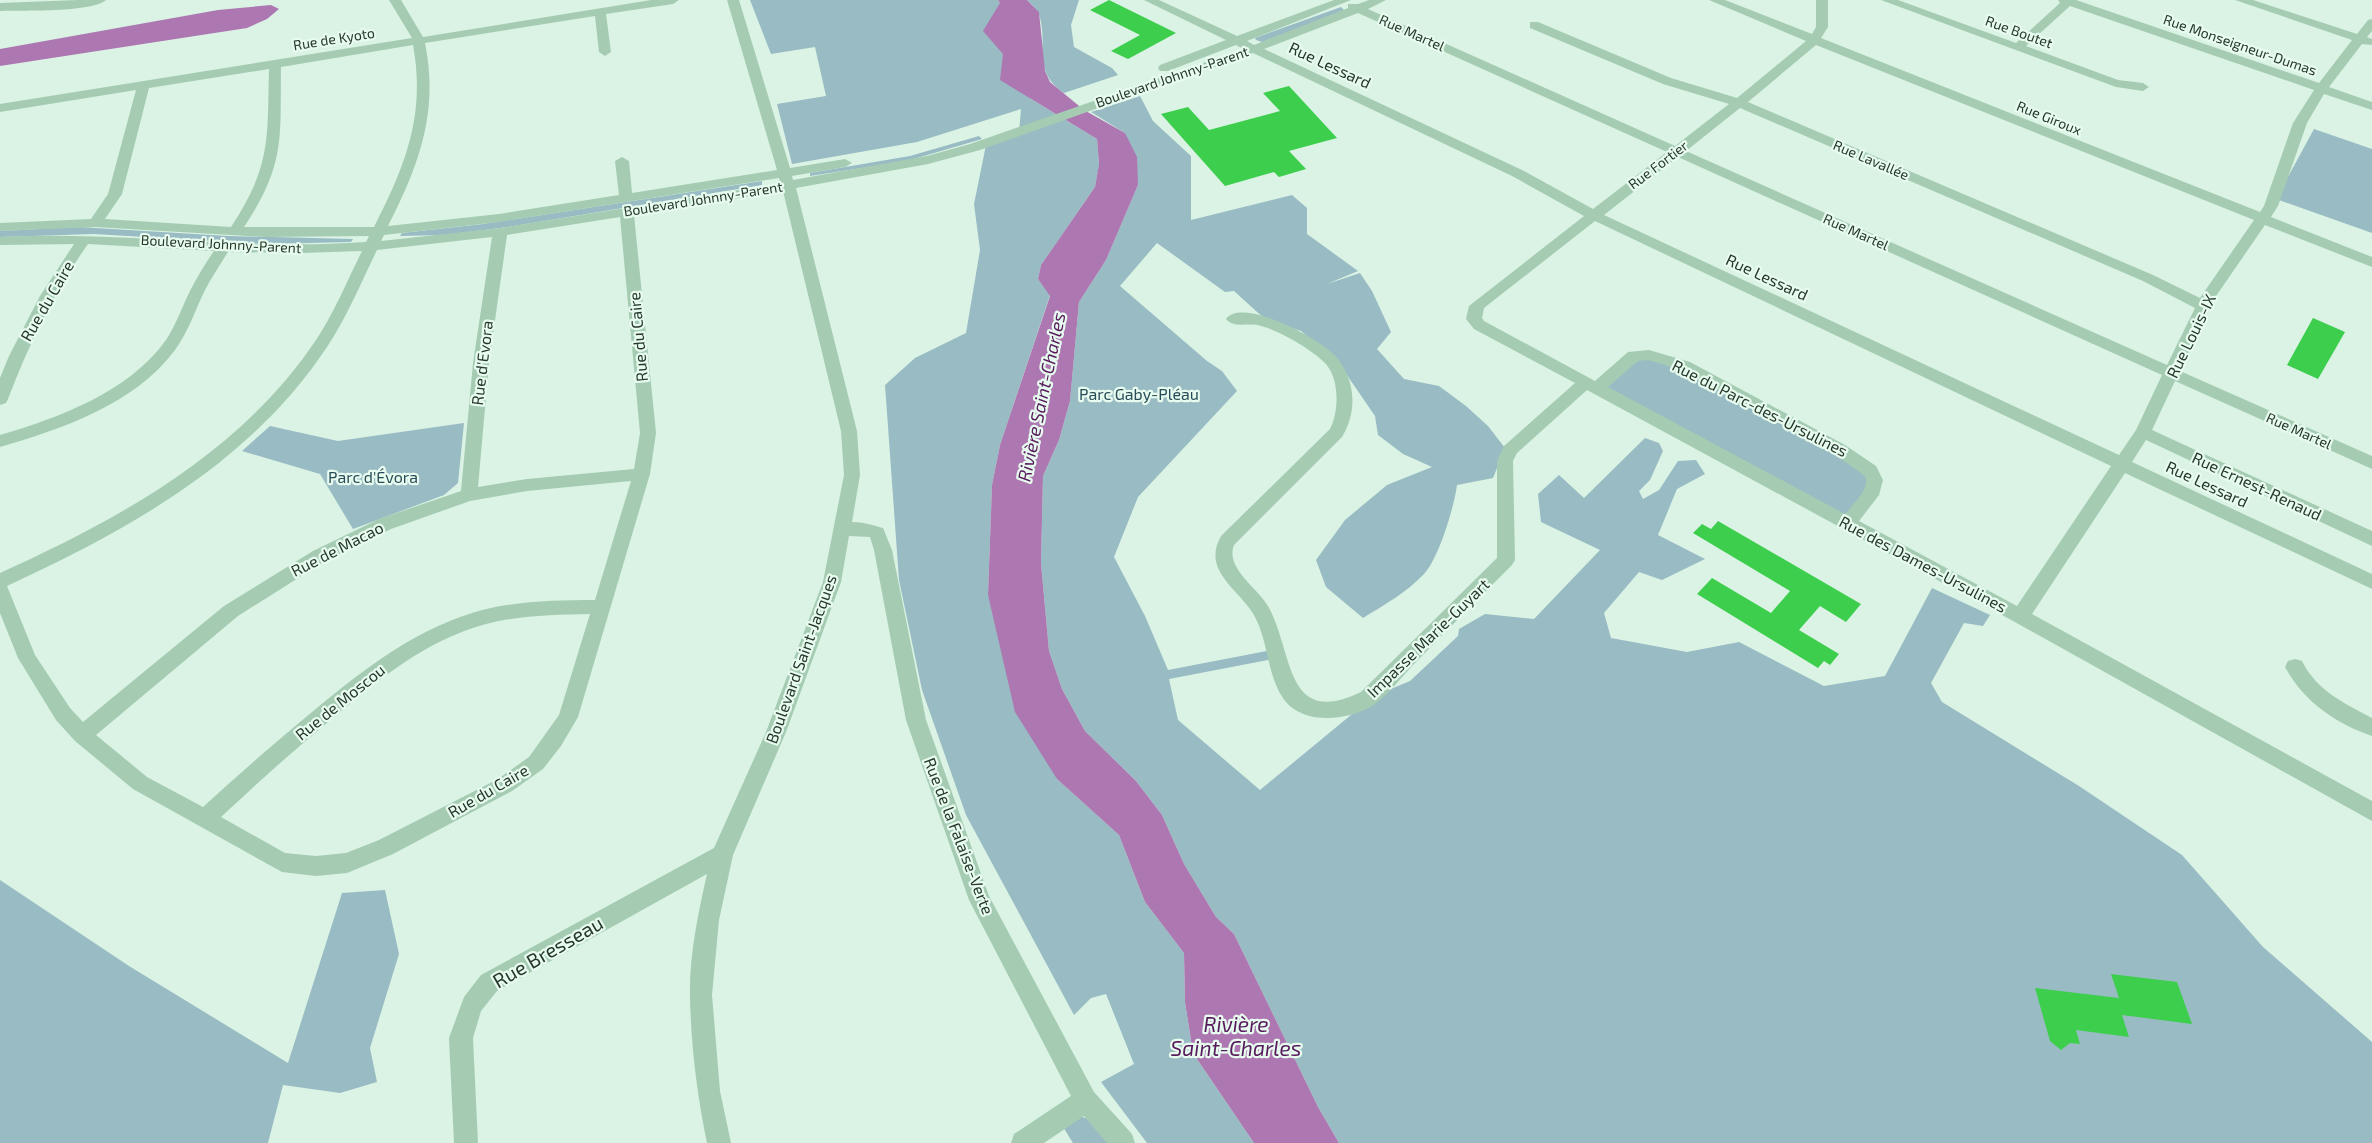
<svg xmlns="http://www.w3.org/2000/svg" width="2372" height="1143" viewBox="0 0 2372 1143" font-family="'Exo 2',sans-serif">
<rect width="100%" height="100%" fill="#daf3e4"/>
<!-- green -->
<path fill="#99bbc3" d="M750,0h248l2,3 3,51 28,45 66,40 2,26 -4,22 -54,78 -3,14 12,16 -50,150 -8,40 -4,110 69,184 62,56 26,67 39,51 1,49 8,51 61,90h-107l-46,-61 33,-18 -28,-70 -15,4 -17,17 -108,-200 -44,-125 -23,-110 -14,-195 30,-27 51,-25 14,-83 -6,-46 12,-59 33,-12 2,-24 -104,33 -125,22 -15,-60 49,-8 -11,-49 -44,7z
M1027,0h52l-8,25 3,22 38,21 6,7 -54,18c-33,-22 -15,-47 -25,-79 -2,-5 -8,-10 -12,-14z
M1341,7l3,3 -2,2 -80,30 -6,-2 -1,-2z
M1140,96l13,25 38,35v64l101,-25 15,13v26l51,37 -31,13 33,-11 12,18 19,41 -14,17 27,30 35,7 27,20 22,20 17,22 -12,30 -36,7c-3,22 -18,73 -33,89 -17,18 -40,31 -61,44l-37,-31 -10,-27 29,-40 42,-35 45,-18 -29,-13 -25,-19 -3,-19 -35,-51 -39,-34 -34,-10 -33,-30 -9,1 -68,-49 -37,43 87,75 15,10 15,20 -99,106 -24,60 31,59 23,54 109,-21 2,9 -110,21 9,41 82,70 114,-94 36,-15 48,-45 1,-7 26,-15 49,5 66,-69 -59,-28 -3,-28 21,-19 25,23 61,-60 14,5 4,8 -13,29 -11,11 4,8 16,-9 19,-29 18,-1 9,14 -28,15 -19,46 47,24 -43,21 -23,-8 -35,41 7,25 76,14 52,-10 85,44 61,-10 47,-88 58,27 -7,11 -19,-3 -33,60 11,19 137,84 103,69 81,92 109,95v101h-1033l-21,-36 -84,-173 -18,-17 -32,-53 -22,-49 -26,-34 -51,-50 -23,-42 -13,-38 -8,-88 2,-87 16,-36 11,-39 9,-99 27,-42 32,-75 -13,-52 -34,-21z
M2314,129l58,20v84l-96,-34z
M979,136l3,3 -75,22 -97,15v-3l100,-17z
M762,181v4l-254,42 -64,8 -44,1 2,-3 81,-9z
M79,227l149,9 125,3 -2,3 -85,2 -172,-10 -94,3v-6z
M1664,359l175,90 36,31 -27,43 -252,-134 35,-29z
M464,423l-6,60 -14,12 -91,34 -33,-55 -78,-23 28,-25 68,15z
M0,880l129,86 159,97 54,-170 43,-3 14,64 -29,94 7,34 -37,11 -57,-8 -15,58h-268z
M1071,1113l20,7 19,23h-37l-13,-21z"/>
<!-- water -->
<path fill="#ad77b2" d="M998,0h29l12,12 6,59 5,11 34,28 41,23 12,24 1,28 -32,75 -27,42 -9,99 -11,39 -16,36 -2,87 8,88 13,38 23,42 51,50 26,34 22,49 32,53 18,17 84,173 21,36h-85l-61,-90 -8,-51 -1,-49 -39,-51 -26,-67 -62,-56 -42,-67 -27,-117 4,-110 8,-40 50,-149 -12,-17 3,-14 54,-78 4,-23 -2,-25 -97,-59 3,-26 -20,-23 17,-28z
M271,5l8,4 -12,10 -20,9 -247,38v-17l218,-39z"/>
<!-- building -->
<path fill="#3dce4d" d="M1109,0l67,33 -48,26 -17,-8 29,-16 -50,-25z
M1289,86l48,52 -48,13 17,18 -27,8 -5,-5 -49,14 -64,-72 27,-7 21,23 71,-19 -17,-18z
M2313,318l32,14 -27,47 -31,-14z
M1718,521l143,83 -15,18 -26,-16 -21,24 40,24 -9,11 -6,-4 -6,7 -121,-74 15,-16 59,35 19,-22 -97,-58 9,-9 9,5z
M2111,974l66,8 15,42 -70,-9 7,22 -53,-7 4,14 -10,-1 -9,7 -11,-9 -15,-53 84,10z"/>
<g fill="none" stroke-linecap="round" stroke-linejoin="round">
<!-- minor -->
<path fill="#a5ccb2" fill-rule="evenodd" d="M78,0h28c-15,13 -84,10 -106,11v-8z
M389,0h12l22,37 228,-37h28l-6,4 -67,10 5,38 -6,4 -6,-4 -4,-36 -170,27c14,69 -6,122 -37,183l111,-12 120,-19 -4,-34 7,-4 7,4 3,32 145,-23 -50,-170h12l51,168 55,-9 7,4 -7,4 -53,9 1,4 134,-24 43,-12 273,-95 -7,-4 -68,26h-8l-2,-3 2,-3 66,-25 -82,-40h15l78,36 97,-36h17l-104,41 7,4 94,-37v-4h10l11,-4h17l-18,9 307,137 54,-42 -66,-20 -133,-56v-6h8l133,56 66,20 69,-57 -97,-41h16l87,34 4,-7v-27h12v27l-7,11 439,174 4,-6 29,-83 21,-33 -244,-84 -44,40 92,34 25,3 6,4 -6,4 -27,-4 -235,-87h17l118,43 44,-40 -2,-3h18l243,83 33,-43 -117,-40h18l104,34 11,-14 4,-1v12l-5,6 5,2v6l-10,-1 -33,43 43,15v8l-48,-16 -17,29 -29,83 -7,11 101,40v10l-107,-42 -51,74 -34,72 192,85v13l-197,-88 -23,49 220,101v15l-226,-106 -14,22 240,112v15l-247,-116 -93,141 340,187v20l-359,-200 -426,-231 -70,63 -4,8 2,99 -3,5c-32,32 -64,64 -96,97 -13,13 -26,31 -41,42 -23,16 -69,22 -89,-2 -19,-23 -17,-59 -31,-85 -15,-28 -54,-45 -34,-81l109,-107c9,-17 10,-50 -5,-66 -14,-14 -45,-32 -64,-37 -10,-4 -27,3 -35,-7 17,-23 99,22 112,40 18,24 19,53 4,78l-108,108c-9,23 23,42 34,61 26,46 16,123 93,86l136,-134v-97l7,-15 71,-63 -101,-54 -8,-10 3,-13 115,-90 -72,-40 -259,-123 -273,97 -52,14 -132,24 61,243 3,44 -8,47c11,0 20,3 31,6l9,22 34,170 63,176 105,196 38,42 3,9h-28l-23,-27 -40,27h-33l3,-9 57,-38 -102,-196 -63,-180 -32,-170 -4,-13 -21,-1 -8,46 -55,150 -53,123 -14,65 -7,75 8,96 11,52h-24c-10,-48 -16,-97 -17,-146 -1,-41 8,-83 17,-123l-210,117 -16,20 -8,27 5,105h-24l-5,-105 15,-41 17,-22 233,-127 52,-116 57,-150 21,-107 -3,-44 -58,-240 -149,24 22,218 -6,41 -72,243 -17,29 -18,23 -31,22 -119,63 -46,19 -31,3 -34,-4 -149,-83 -58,-48 -19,-21 -38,-62 -18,-45v-40c121,-55 240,-120 316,-233 18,-27 31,-59 46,-89l-61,2 -73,-1c-8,13 -17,26 -24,40 -9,19 -16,40 -29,58 -40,54 -113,79 -175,97v-12c58,-17 129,-43 166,-95 10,-15 16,-33 24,-49 7,-14 15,-27 24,-40l-126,-7c-34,48 -59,100 -80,155l-2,4 -6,2v-27l9,-22 31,-60 34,-52 -74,1v-8c122,-6 244,14 366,5l3,-6 -103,1 -171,-10 -95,4v-8l91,-4 17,-25 28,-104 -136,22v-8l412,-66zM1358,13l309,139 -74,57 -71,-39 -258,-121zM413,45c13,70 -8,121 -39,182h-130c42,-63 36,-89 37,-160zM1816,45l438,175 -54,78 -47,-23 -405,-173zM269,69c-2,70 3,95 -38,158l-126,-8 17,-25 27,-106zM1740,108l403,173 52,27 -28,57 -481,-214zM1678,157l484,218 -26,55 -17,25 -515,-240zM779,178l1,5 -17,3 -263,42 -119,13 3,-6 115,-13zM620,217l20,216 -6,36 -107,10 -49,8 11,-124 18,-128zM1595,221l516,245 -94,140 -158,-85 20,-26 4,-15 -7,-14 -31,-21 -155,-83 -41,-12 -21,2 -33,29 -111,-60 -2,-3 2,-10zM492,237l-19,126 -12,128 -82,28 -66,32 -89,55 -141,116 -13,-14 -35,-53 -28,-69c123,-57 243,-123 320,-239 20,-30 34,-64 50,-97zM1648,360c11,3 22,6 31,10 22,10 185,96 187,109 2,12 -14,26 -21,35l-237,-127 30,-26zM631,481l-36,119c-41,0 -84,1 -123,13 -64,20 -115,62 -166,104 -35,29 -69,59 -103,90l-56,-30 -51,-42 142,-119 87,-55 66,-32 79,-28 57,-10zM590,614l-31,101 -30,42 -31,22 -119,61 -33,13 -30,3 -31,-3 -64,-36c32,-30 65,-60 99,-88 47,-40 96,-83 156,-102 37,-12 77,-12 114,-13z
M2295,659l7,2c15,30 42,42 70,57v18c-36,-12 -69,-35 -87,-69l3,-6z"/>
</g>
<g text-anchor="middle" stroke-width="4.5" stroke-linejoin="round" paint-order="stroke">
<!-- far-street labels -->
<g font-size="14" fill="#27382a" stroke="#e7fbef">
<text transform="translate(2019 32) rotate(20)" y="5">Rue Boutet</text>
<text transform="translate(1412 33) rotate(24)" y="5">Rue Martel</text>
<text transform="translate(334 39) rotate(-9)" y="5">Rue de Kyoto</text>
<text transform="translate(2240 45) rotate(19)" y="5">Rue Monseigneur-Dumas</text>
<text transform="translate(1172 77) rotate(-19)" y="5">Boulevard Johnny-Parent</text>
<text transform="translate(2049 118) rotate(22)" y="5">Rue Giroux</text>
<text transform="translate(1871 160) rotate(23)" y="5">Rue Lavallée</text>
<text transform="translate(1658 165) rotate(-37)" y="5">Rue Fortier</text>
<text transform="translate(703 199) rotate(-9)" y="5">Boulevard Johnny-Parent</text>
<text transform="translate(1856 232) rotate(24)" y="5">Rue Martel</text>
<text transform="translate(221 244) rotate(3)" y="5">Boulevard Johnny-Parent</text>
<text transform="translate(2299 431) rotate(24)" y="5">Rue Martel</text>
</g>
<!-- street labels -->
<g font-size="16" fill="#27382a" stroke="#e7fbef">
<text transform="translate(1330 65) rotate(25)" y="6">Rue Lessard</text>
<text transform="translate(1767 277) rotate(25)" y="6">Rue Lessard</text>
<text transform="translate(47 301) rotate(-60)" y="6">Rue du Caire</text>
<text transform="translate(2191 336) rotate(-64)" y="6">Rue Louis-IX</text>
<text transform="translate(638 337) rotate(-95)" y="6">Rue du Caire</text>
<text transform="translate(482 363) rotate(-83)" y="6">Rue d'Evora</text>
<text transform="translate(1760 408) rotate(27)" y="6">Rue du Parc-des-Ursulines</text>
<text transform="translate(2207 484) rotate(25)" y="6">Rue Lessard</text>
<text transform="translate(2257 486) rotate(25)" y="6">Rue Ernest-Renaud</text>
<text transform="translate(337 549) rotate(-27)" y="6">Rue de Macao</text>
<text transform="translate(1923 564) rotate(28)" y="6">Rue des Dames-Ursulines</text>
<text transform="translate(1428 638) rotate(-44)" y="6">Impasse Marie-Guyart</text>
<text transform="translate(801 659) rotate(-70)" y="6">Boulevard Saint-Jacques</text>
<text transform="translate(340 702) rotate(-39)" y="6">Rue de Moscou</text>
<text transform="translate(488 791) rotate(-30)" y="6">Rue du Caire</text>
<text transform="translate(959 836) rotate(69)" y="6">Rue de la Falaise-Verte</text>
</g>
<!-- park labels -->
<g font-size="16" fill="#294d58" stroke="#e7fbef">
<text x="1139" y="400">Parc Gaby-Pléau</text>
<text x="373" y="483">Parc d'Évora</text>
</g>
<!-- water labels -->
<g font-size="18" font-style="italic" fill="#571a5c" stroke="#e7fbef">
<text transform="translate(1042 397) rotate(-78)" y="6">Rivière Saint-Charles</text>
</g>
<!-- near-street labels -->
<g font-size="20" fill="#27382a" stroke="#e7fbef">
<text transform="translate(548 952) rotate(-30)" y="7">Rue Bresseau</text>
</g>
<!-- near-water labels -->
<g font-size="21" font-style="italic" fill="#571a5c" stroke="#e7fbef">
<text x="1236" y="1032">Rivière<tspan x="1236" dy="24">Saint-Charles</tspan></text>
</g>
</g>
</svg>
